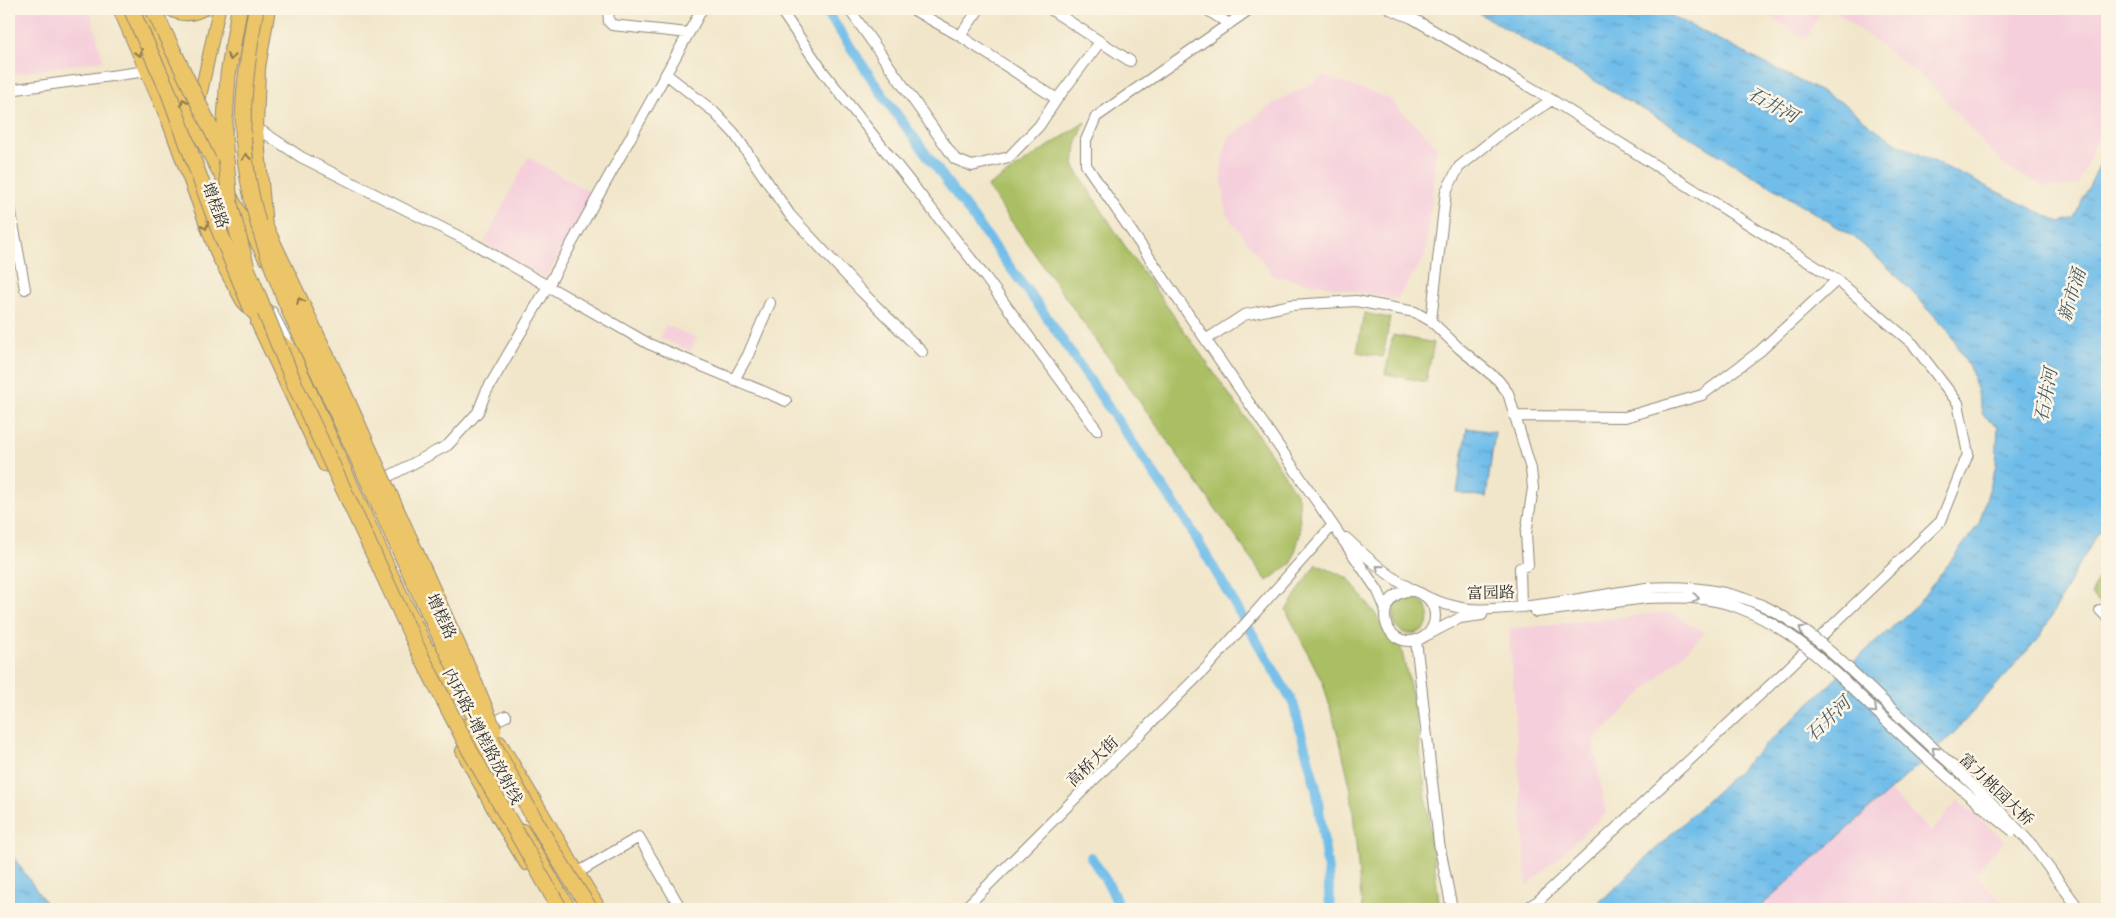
<svg xmlns="http://www.w3.org/2000/svg" width="2116" height="918" viewBox="0 0 2116 918" font-family="Cardo,'Noto Serif SC',serif">
<defs>
<pattern id="park-tufts" width="24" height="20" patternUnits="userSpaceOnUse" patternTransform="scale(1.25)"><rect width="24" height="20" fill="#aabf64"/><path d="M3 7l-1-3M5 7V3M7 7l1-3M15 17l-1-3M17 17v-4M19 17l1-3" fill="none" stroke="#8b9b53"/></pattern>
<pattern id="water-ripples" width="26" height="14" patternUnits="userSpaceOnUse" patternTransform="scale(1.25)"><rect width="26" height="14" fill="#70bdea"/><path d="M2 4q2-2 4 0t4 0M15 11q2-2 4 0t4 0" fill="none" stroke="#5c9abe"/></pattern>
</defs>
<rect width="100%" height="100%" fill="#fcf5e5"/>
<filter id="ink" filterUnits="userSpaceOnUse"><feTurbulence type="fractalNoise" baseFrequency=".02" numOctaves="2"/><feDisplacementMap in="SourceGraphic" scale="10" xChannelSelector="R" yChannelSelector="G"/><feConvolveMatrix kernelMatrix="1 2 1 2 8 2 1 2 1" color-interpolation-filters="sRGB"/></filter>
<filter id="wash" filterUnits="userSpaceOnUse"><feTurbulence type="fractalNoise" baseFrequency=".0096" numOctaves="4" result="noise"/><feDisplacementMap in="SourceGraphic" scale="20" xChannelSelector="R" yChannelSelector="G"/><feGaussianBlur stdDeviation="1.12" result="paint"/><feColorMatrix in="noise" values="0 0 0 0 0 0 0 0 0 0 0 0 0 0 0 0 0 1.4 0 .05"/><feComposite in="paint" operator="in"/></filter>
<g filter="url(#wash)">
<rect width="100%" height="100%" fill="#f1e6ca"/>
<!-- built -->
<path fill="#f5cfdb" d="M9,9h81l13,51 -94,15z
M1759,9h63l-16,31z
M1832,9h275v108l-29,68 -33,2 -40,-20 -75,-84z
M1324,76l64,22 49,48 -12,111 -28,42 -123,-23 -48,-62 -5,-46 7,-30 43,-33z
M528,157l65,37 -47,85 -62,-36z
M666,325l31,13 -6,13 -31,-13z
M1670,612l35,21 -112,107 13,73 -79,73 -18,-257z
M1890,791l41,41 27,-32 47,41 -31,33 36,35h-252z"/>
<!-- green -->
<path fill="#aabf64" stroke="#6a7548" d="M1085,122l-9,23 -2,22 54,84 144,204 27,44 1,35 -8,29 -25,18 -280,-394z
M1364,313l26,5 -7,39 -26,-5z
M1393,335l41,8 -8,39 -41,-8z
M1316,564l32,14 53,70 13,55 26,206h-78l-11,-119 -11,-48 -17,-59 -37,-73z
M1393 616a18 18 0 1 1 36 0a18 18 0 1 1-36 0Z"/>
<!-- park -->
<path fill="url(#park-tufts)" stroke="#6a7548" d="M2107,558v53l-16,-16z"/>
<!-- water -->
<path fill="url(#water-ripples)" stroke="#4e748a" d="M1472,9h186l187,95 26,22 31,20 158,76 14,-4 33,-69v370l-30,49 -36,67 -88,99 -195,175h-168l14,-11 245,-232 68,-61 62,-81 17,-58 2,-40 -15,-11 -11,-42 -23,-42 -55,-58 -40,-36 -184,-112z
M1467,428l28,4 -9,65 -29,-4z
M9,851l41,58h-41z"/>
<g fill="none" stroke-linecap="round" stroke-linejoin="round">
<!-- canal -->
<path stroke="#70bdea" stroke-width="10" d="M825,9l59,88 160,216 142,208 107,182 23,85 12,83 2,38
M1091,857l19,30 10,22"/>
</g>
</g>
<g filter="url(#ink)">
<g fill="none" stroke-linecap="round" stroke-linejoin="round">
<!-- minor casing -->
<g stroke="#8e887a" stroke-width="12">
<path id="minor" d="M608,9l1,13 3,3 76,8
M780,9l44,64 162,205 111,152
M849,9l106,150 17,7 37,-9 30,-31 18,-27 43,-57
M912,9l48,27
M979,9l-19,27 97,63
M1050,9l80,52
M1206,9l23,15
M1250,9l-154,108 -10,23v25l292,426 8,19
M1390,9l22,9 140,82 285,180 76,64 45,59 10,51 -27,67 -160,154 -243,226 -13,8
M666,74l47,37 21,22 56,82 71,76 61,61
M9,90l138,-19
M257,128l44,29 175,88 173,99 137,57
M9,202l16,87
M272,312l18,35
M1431,321l15,-130 13,-24 46,-37 47,-30
M1207,339l37,-24 47,-10 65,-4 59,11 16,9 28,27 39,32 10,13 23,76 2,19 -7,46 2,31 -8,3 1,39
M734,380l14,-25 22,-52
M1514,416l111,1 77,-22 58,-44 77,-71
M378,482l70,-37 30,-33 8,-20 62,-106 154,-277
M1346,538c33,31 69,61 115,70 15,3 31,1 46,0 47,-3 93,-13 139,-20
M1385 616a25 25 0 1 1 50 0a25 25 0 1 1-50 0Z
M2100,610l7,7
M1536,612l111,-14
M1427,635l33,-17 22,-3
M1416,640l23,203 13,66
M488,725l18,-9
M2032,845l47,64
M577,873l62,-36 42,72
M964,909l243,-242 125,-141"/>
</g>
<!-- major casing -->
<g stroke="#8e887a" stroke-width="14">
<path id="major" d="M119,9l49,112 50,136 24,44 22,24 29,27 96,216 62,130
M141,9l54,119 70,131
M169,9c12,7 22,7 35,0
M198,106l21,-97
M267,237l-10,-109 2,-60 10,-59
M257,323l67,142
M438,649l52,103
M465,725l21,40
M500,742l100,167
M462,751l36,67 28,46
M523,830l47,79"/>
</g>
<!-- minor -->
<use href="#minor" stroke="#fff" stroke-width="10"/>
<!-- major -->
<use href="#major" stroke="#edc569" stroke-width="12"/>
<!-- minor-bridge casing -->
<g stroke="#8e887a" stroke-width="12" stroke-linecap="butt">
<path id="minor-bridge" d="M1646,588c42,-3 83,1 122,20 49,25 88,68 128,105 46,44 94,85 136,132
M1647,598c31,-1 61,-2 90,9 59,22 100,67 144,109 43,40 86,80 132,115"/>
</g>
<!-- highway-bridge casing -->
<g stroke="#8e887a" stroke-width="17" stroke-linecap="butt">
<path id="highway-bridge" d="M131,9l37,82 51,139 33,80
M239,9l-11,66 -4,61 6,68 17,64 48,117 126,271 49,95 90,158
M256,9c-7,39 -13,80 -13,120 2,67 24,129 50,190 96,199 175,406 297,590
M154,11l69,143
M266,228l70,148 137,303 21,51"/>
</g>
<!-- minor-bridge -->
<use href="#minor-bridge" stroke="#fff" stroke-width="10"/>
<!-- highway-bridge -->
<use href="#highway-bridge" stroke="#edc569" stroke-width="15"/>
</g>
<!-- one-way arrows -->
<defs><path id="oneway-chevron" d="M-2-3.5L2.5 0L-2 3.5" fill="none" stroke-width="1.6" stroke-linecap="round" stroke-linejoin="round" transform="scale(1.25)"/></defs>
<g stroke="#8c784a">
<use href="#oneway-chevron" transform="translate(139 53) rotate(67)"/>
<use href="#oneway-chevron" transform="translate(231 57) rotate(98)"/>
<use href="#oneway-chevron" transform="translate(184 102) rotate(-113)"/>
<use href="#oneway-chevron" transform="translate(246 157) rotate(-96)"/>
<use href="#oneway-chevron" transform="translate(205 226) rotate(69)"/>
<use href="#oneway-chevron" transform="translate(300 301) rotate(-114)"/>
</g>
<g stroke="#a0a0a0">
<use href="#oneway-chevron" transform="translate(1379 568) rotate(-140)"/>
<use href="#oneway-chevron" transform="translate(1696 598) rotate(7)"/>
<use href="#oneway-chevron" transform="translate(1802 629) rotate(-145)"/>
<use href="#oneway-chevron" transform="translate(1874 710) rotate(43)"/>
<use href="#oneway-chevron" transform="translate(1935 750) rotate(-137)"/>
</g>
</g>
<g text-anchor="middle" stroke-width="5" stroke-linejoin="round" paint-order="stroke">
<!-- street labels -->
<g font-size="16" fill="#2b2b2b" stroke="#fcf5e5">
<text transform="translate(216 205) rotate(70)" y="6">增槎路</text>
<text transform="translate(1491 592) rotate(-1)" y="6">富园路</text>
<text transform="translate(442 616) rotate(65)" y="6">增槎路</text>
<text transform="translate(483 736) rotate(62)" y="6">内环路-增槎路放射线</text>
<text transform="translate(1092 761) rotate(-44)" y="6">高桥大街</text>
<text transform="translate(1997 789) rotate(44)" y="6">富力桃园大桥</text>
</g>
<!-- water labels -->
<g font-size="18" font-style="italic" fill="#405764" stroke="#fcf5e5">
<text transform="translate(1773 105) rotate(29)" y="6">石井河</text>
<text transform="translate(2072 295) rotate(-73)" y="6">新市涌</text>
<text transform="translate(2046 395) rotate(-79)" y="6">石井河</text>
<text transform="translate(1828 719) rotate(-44)" y="6">石井河</text>
</g>
</g>
<!-- margin -->
<rect width="2116" height="918" fill="none" stroke="#fcf5e5" stroke-width="30"/>
</svg>
